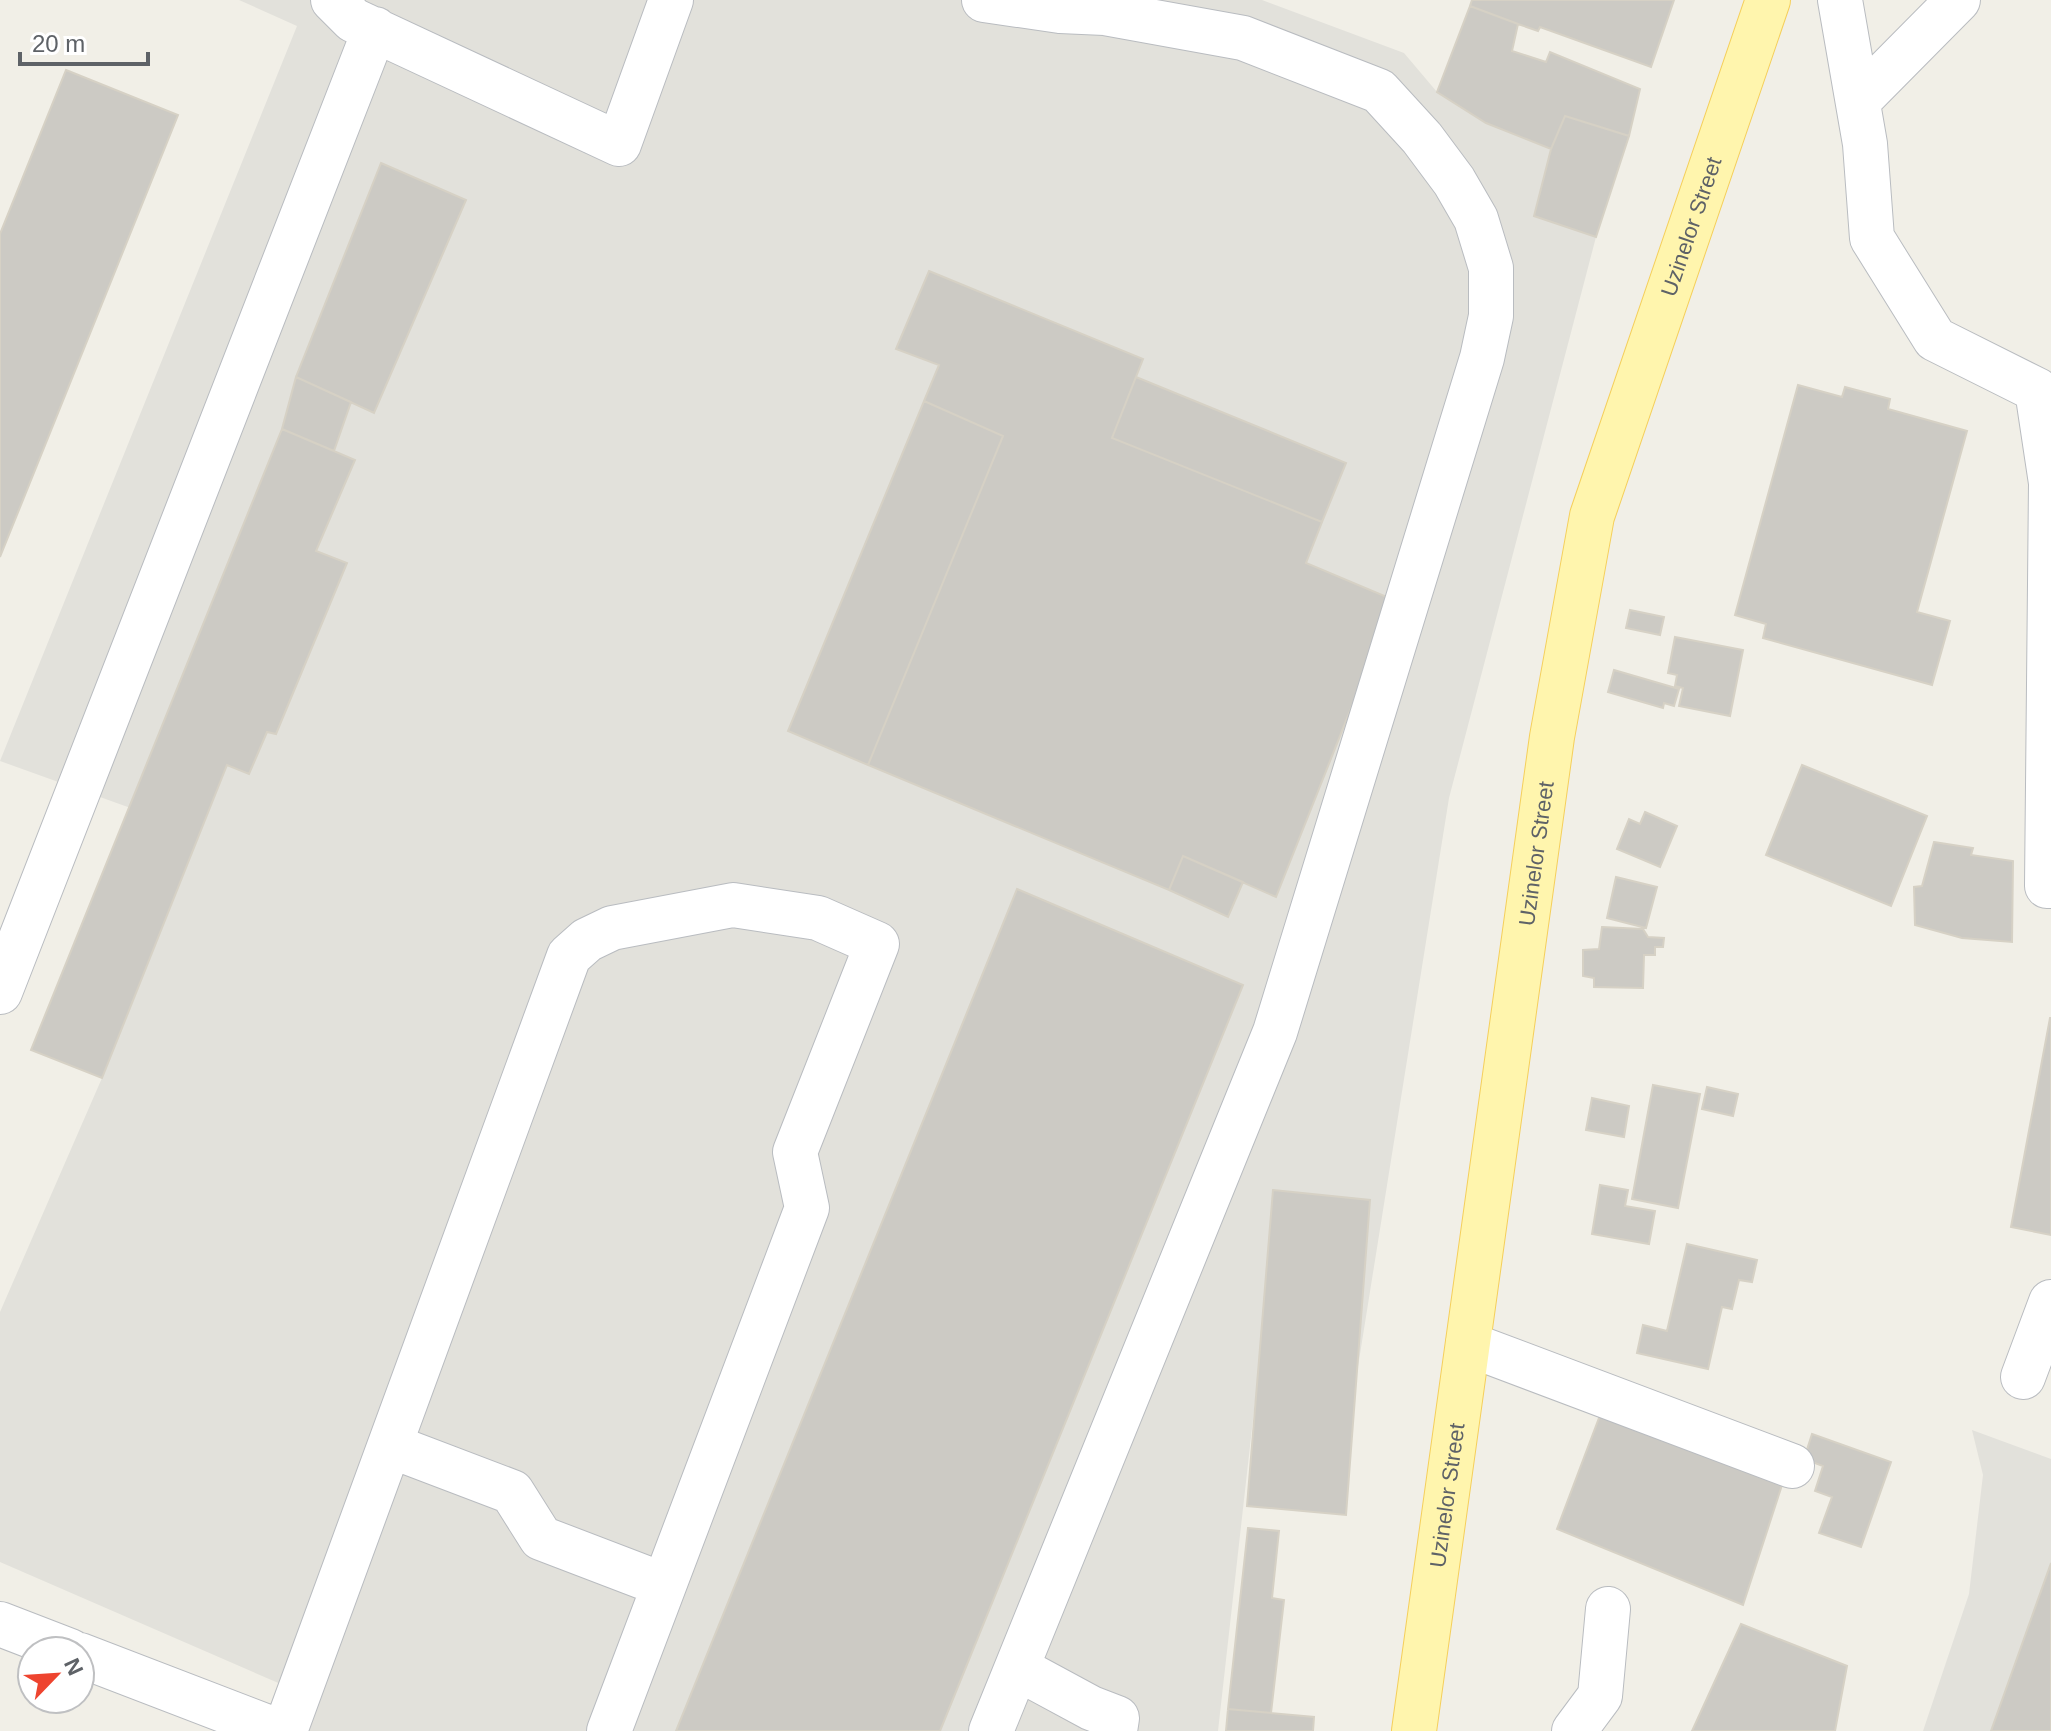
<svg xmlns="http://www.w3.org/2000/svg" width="2051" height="1731" viewBox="0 0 2051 1731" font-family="Helvetica,sans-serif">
<rect width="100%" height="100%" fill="#f1efe7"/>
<!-- industrial -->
<path fill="#e2e1db" d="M239,0h1023l142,53 33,39 49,31 65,26 -16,67 61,21 -147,561 -93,581 -98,-4 -40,356h-953l18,-46 -283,-123v-250l102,-234 98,-245 -200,-72 297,-735z
M1972,1430l79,29v272h-128l46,-137 14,-119z"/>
<!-- building -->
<path fill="#cccac4" stroke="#d6d1c5" stroke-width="2" d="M1472,0h202l-23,67 -111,-40 -2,4 -20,-7 -48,-18z
M1470,6l48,18 -6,27 34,11 4,-10 90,37 -11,47 -64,-20 -14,33 -65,-26 -49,-31z
M66,70l112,45 -178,442v-323z
M1565,116l64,20 -33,101 -62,-21 17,-67z
M381,163l85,37 -92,213 -78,-36z
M929,271l214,88 -31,79 210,84 -16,41 88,37 -118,297 -93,-41 -14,34 -301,-125 135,-329 -79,-35 15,-36 -43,-16z
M296,377l55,25 -17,49 -52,-22z
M1136,377l210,86 -24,59 -210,-84z
M1798,385l44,12 3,-10 45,12 -2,10 79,22 -50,181 33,9 -18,64 -169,-47 3,-14 -31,-9z
M924,401l79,35 -135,329 -80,-34z
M282,429l73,31 -39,91 31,12 -71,171 -9,-2 -18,42 -22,-9 -125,313 -71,-28z
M1630,610l34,7 -4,18 -34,-7z
M1675,637l68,13 -13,66 -51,-10 4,-18 -8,-2 2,-11 -9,-2z
M1614,670l65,19 -5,17 -10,-3 -1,5 -55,-16z
M1802,765l125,51 -36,90 -125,-51z
M1645,812l32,14 -17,41 -43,-18 12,-30 11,5z
M1934,842l39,6 -2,7 42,6 -1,81 -50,-4 -47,-13 -1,-38 8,-1z
M1183,856l60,26 -15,35 -59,-27z
M1616,877l41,10 -11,41 -39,-10z
M1017,889l226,96 -303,746h-264z
M1602,927l41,2 5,8 16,1 -1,9h-8v8h-11l-1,33 -49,-1v-9l-11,-2v-26l16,-1z
M2050,1018h1v217l-40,-8z
M1653,1085l47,9 -22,114 -46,-9z
M1707,1087l31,7 -5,22 -31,-7z
M1592,1098l37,8 -5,31 -38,-7z
M1600,1185l28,5 -3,16 30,5 -6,33 -57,-10z
M1273,1190l97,10 -24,315 -99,-9z
M1687,1244l70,16 -5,22 -13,-2 -7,29 -10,-2 -14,62 -71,-16 6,-28 24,6z
M1602,1410l181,72 -40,123 -186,-76z
M1812,1434l79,28 -30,85 -42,-14 13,-36 -17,-6 8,-25 -19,-7z
M1248,1528l31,3 -7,67 12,2 -13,113 -43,-4z
M2051,1563v168h-60z
M1741,1624l106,42 -12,65h-143z
M1228,1709l86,8 -1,14h-87z"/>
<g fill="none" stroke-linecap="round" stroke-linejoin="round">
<!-- minor casing -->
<g stroke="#b9bcc0" stroke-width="46">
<path id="minor" d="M333,0l20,20 266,124 52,-144
M984,0l76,11 45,2 138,25 136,53 43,47 32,43 22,38 15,49v48l-9,42 -207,674 -284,699
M1840,0l25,144 7,94 63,101 102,51 14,93 -4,403h4
M1858,101l100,-101
M0,992l375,-963
M1468,1344l324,122
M2023,1377l28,-75
M391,1446l121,46 29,46 123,47
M0,1624l70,27
M80,1655l198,76
M1017,1668l74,40 26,10 -2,13
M285,1731l284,-775 18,-16 25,-12 121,-23 85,13 59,26 -82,208 12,56 -198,523
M1574,1731l26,-35 8,-87"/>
</g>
<!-- major casing -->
<g stroke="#f5cf5b" stroke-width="46">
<g id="major">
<path id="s1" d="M1414,1731l138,-994 40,-221 176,-516"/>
</g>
</g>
<!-- minor -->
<use href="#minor" stroke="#fff" stroke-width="44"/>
<!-- major -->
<use href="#major" stroke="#fff5ad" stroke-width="44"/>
</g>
<g text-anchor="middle" stroke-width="8" stroke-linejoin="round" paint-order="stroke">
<!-- street labels -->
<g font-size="22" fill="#5e6267" stroke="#fff">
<text dy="8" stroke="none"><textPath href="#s1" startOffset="1534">Uzinelor Street</textPath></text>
<text dy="8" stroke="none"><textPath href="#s1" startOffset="886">Uzinelor Street</textPath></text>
<text dy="8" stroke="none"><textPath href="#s1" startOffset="238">Uzinelor Street</textPath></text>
</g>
</g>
<!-- north arrow -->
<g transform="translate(56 1675) rotate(65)"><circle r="38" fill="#ffffff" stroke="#bfc0c2" stroke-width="2"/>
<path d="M0-6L14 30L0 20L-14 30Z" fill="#ee442f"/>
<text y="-12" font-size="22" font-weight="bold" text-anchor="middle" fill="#5e6267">N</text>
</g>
<!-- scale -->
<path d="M20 52v12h128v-12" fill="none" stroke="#5e6267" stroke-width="4"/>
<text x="32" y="52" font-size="24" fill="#5e6267" stroke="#ffffff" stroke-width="6" paint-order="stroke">20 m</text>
</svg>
